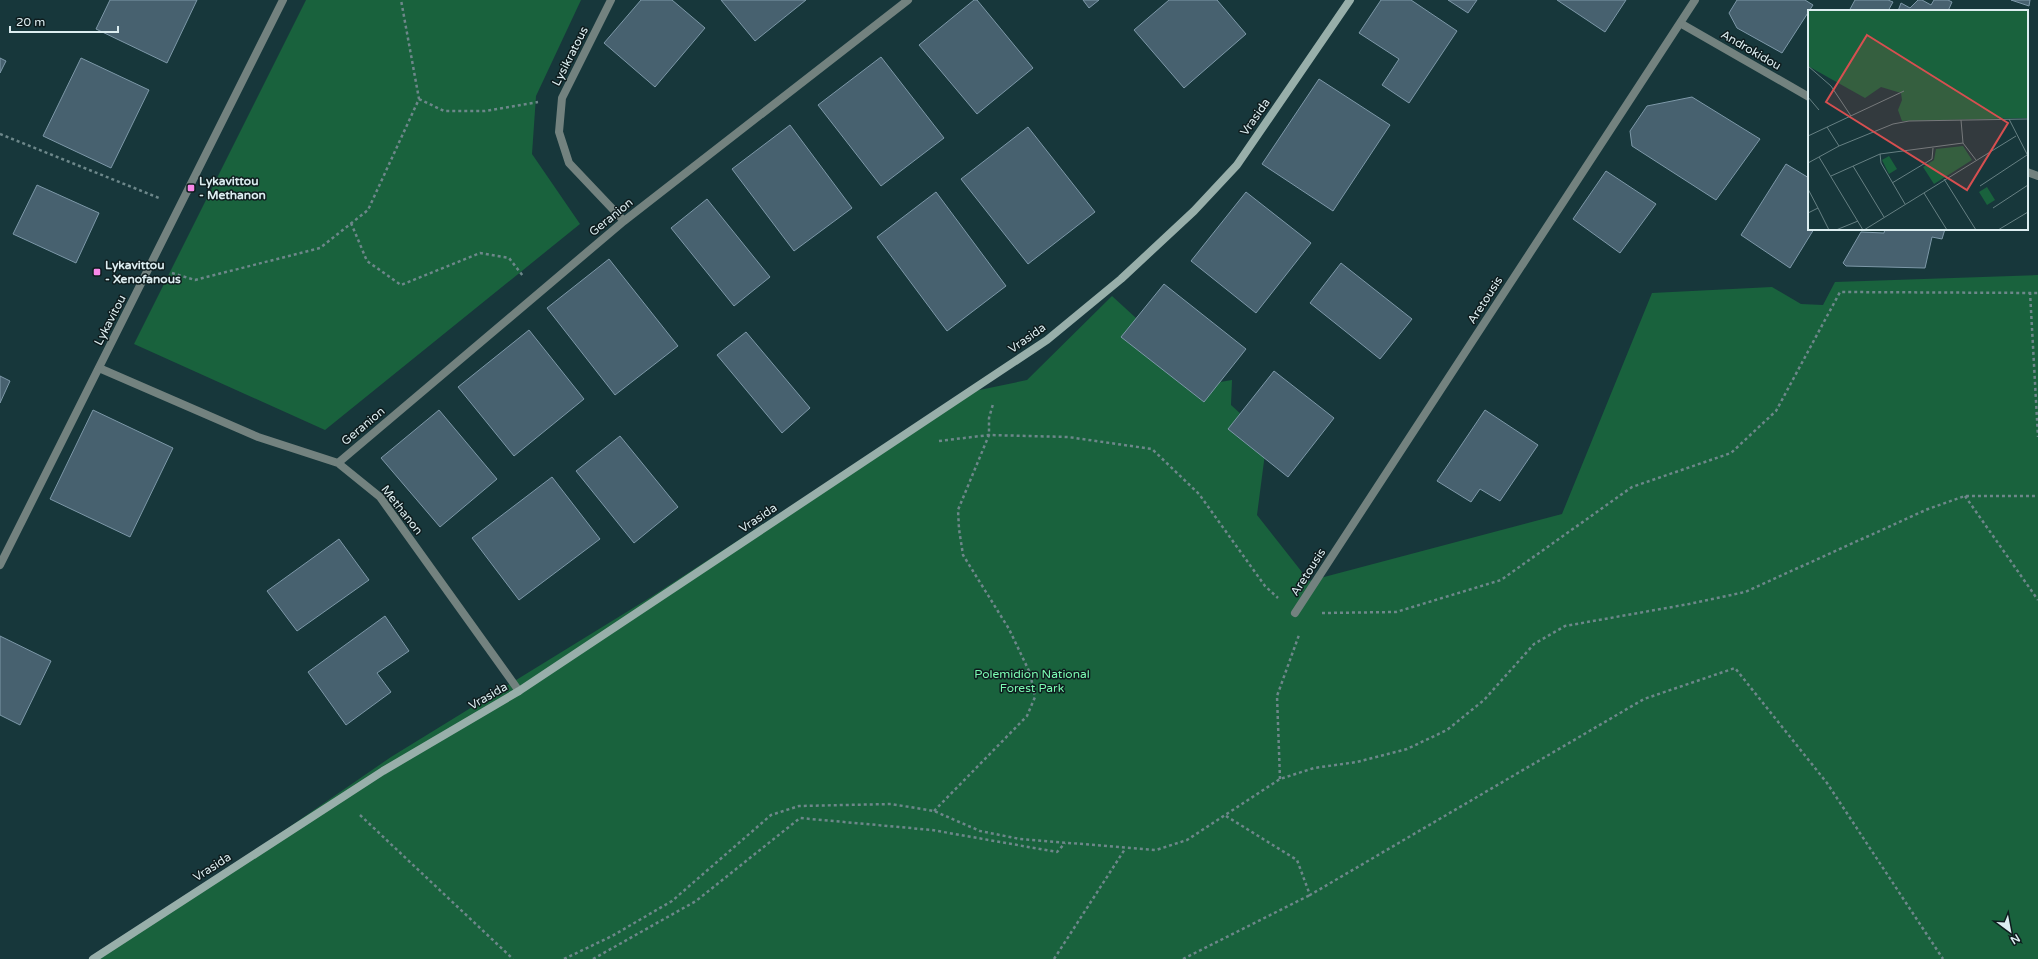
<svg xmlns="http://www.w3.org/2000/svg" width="2038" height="959" viewBox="0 0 2038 959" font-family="'Varela Round',sans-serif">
<rect width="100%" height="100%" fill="#17373b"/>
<!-- green -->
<path fill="#19623d" d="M306,0h275l-45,96 -4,58 48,70 -255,206 -191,-86z
M2038,275v684h-1941l294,-202 260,-160 314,-204 62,-13 85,-84 96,88 24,-4 -1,25 36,33 -10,77 52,66 253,-67 90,-221 120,-6 29,17 22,1 12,-23z"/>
<!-- building -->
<path fill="#47616f" stroke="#7d98a8" d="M110,0h87l-30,63 -71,-34z
M641,0h31l33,28 -50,59 -51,-44z
M721,0h85l-51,41z
M974,0h3l56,68 -56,46 -58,-69z
M1083,0h16l-10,8z
M1169,0h48l29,34 -62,54 -50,-58z
M1381,0h30l46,31 -48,72 -27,-18 17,-26 -40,-26z
M1448,0h29l-9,13z
M1557,0h69l-21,32z
M1737,0h68l8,5 -31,48 -45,-25 -8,-15z
M1855,0h33l5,2 -5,9h-39z
M1918,0h4l9,5 3,-5h14l4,2 -4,9h-50l3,-8 9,5z
M2011,0h19l-1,6z
M881,57l63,81 -63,48 -63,-81z
M0,58l6,3 -6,12z
M81,58l68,32 -38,78 -68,-32z
M1319,79l71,46 -57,86 -71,-47z
M1692,97l68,42 -44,61 -84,-54 -2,-15 17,-25z
M790,125l62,83 -58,43 -62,-82z
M1028,127l67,85 -67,52 -67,-85z
M1786,164l23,14v51h5l-24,39 -49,-33z
M1606,171l50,33 -36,49 -47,-34z
M37,185l62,28 -23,50 -63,-29z
M936,192l70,94 -59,45 -70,-94z
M1246,192l65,51 -55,70 -65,-52z
M707,199l63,78 -36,29 -63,-78z
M1885,229h60l-3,10 -10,-2 -7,31 -79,-2 -3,-3 18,-31 23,1z
M609,259l69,87 -63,49 -68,-87z
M1341,263l71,56 -32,40 -70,-56z
M1164,284l82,65 -42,53 -83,-65z
M529,330l55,69 -70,57 -56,-69z
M746,332l64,76 -28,25 -65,-78z
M1274,371l60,47 -46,59 -60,-48z
M0,376l10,5 -10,22z
M93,410l80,38 -43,89 -80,-38z
M439,410l58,69 -57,48 -59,-69z
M1485,410l53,35 -38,56 -20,-12 -9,13 -34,-21z
M620,436l58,71 -44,36 -58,-72z
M552,477l48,62 -81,61 -47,-62z
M339,539l30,41 -72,51 -30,-40z
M385,616l24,35 -32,22 14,19 -45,33 -38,-53z
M0,636l51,25 -31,64 -20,-10z"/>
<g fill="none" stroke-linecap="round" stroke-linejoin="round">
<!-- path -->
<path stroke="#6d878a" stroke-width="2.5" stroke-dasharray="3 3" stroke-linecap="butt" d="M419,99l25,12h41l53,-9
M0,134l159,64
M351,223l16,38 34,24 79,-32 29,5 14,18
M172,273l23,7 125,-32 48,-38 51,-111 -18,-99
M2030,292l8,145
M939,441l50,-6 79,2 84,12 47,45 66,92 13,12
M1965,496l73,104
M1322,613l74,-1 105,-32 131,-93 99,-34 45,-42 64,-119 198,1
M1280,779l-3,-83 22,-61
M934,811l93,-95 8,-19 -5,-24 -21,-44 -46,-74 -4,-26 -1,-19 31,-75v-17l4,-14
M360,815l153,144
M1226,816l71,44 13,35 334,-196 91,-31 92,115 116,176
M564,959l48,-23 60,-35 99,-86 28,-9 92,-2 43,7 46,20 40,8 136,11 31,-10 93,-61 34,-11 43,-6 50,-13 40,-19 37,-30 50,-56 31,-18 124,-22 56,-12 183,-83 37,-13h73
M593,959l103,-58 104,-83 132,12 125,22 8,-9
M1054,959l71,-110
M1183,959l127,-64"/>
<!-- street -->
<path stroke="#73827f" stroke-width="8" d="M611,0l-49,98 -3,34 10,31 55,58
M1680,23l129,74
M2027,172l11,4
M99,368l159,69 80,26 42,34 139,194
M338,463l286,-242 284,-221
M0,565l283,-565
M1295,613l400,-613"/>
<!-- secondary -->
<path stroke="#98afaa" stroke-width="8" d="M93,959l290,-188 136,-80 528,-351 74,-61 73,-68 43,-46 113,-165"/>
</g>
<!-- markers -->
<g fill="#f988e9" stroke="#0e1c1e" stroke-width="1.5">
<rect x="187" y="184" width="8" height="8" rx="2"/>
<rect x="93" y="268" width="8" height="8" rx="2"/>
</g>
<g text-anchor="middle" stroke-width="3" stroke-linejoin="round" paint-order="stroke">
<!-- street labels -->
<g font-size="12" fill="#dcedf0" stroke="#0e1c1e">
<text transform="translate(1751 50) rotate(30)" y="4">Androkidou</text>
<text transform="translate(570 56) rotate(-63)" y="4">Lysikratous</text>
<text transform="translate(1255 117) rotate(-55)" y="4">Vrasida</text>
<text transform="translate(611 217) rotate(-39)" y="4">Geranion</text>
<text transform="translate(1485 300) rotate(-57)" y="4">Aretousis</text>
<text transform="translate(110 320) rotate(-63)" y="4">Lykavitou</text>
<text transform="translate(1027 338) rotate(-35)" y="4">Vrasida</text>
<text transform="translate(363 426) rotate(-40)" y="4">Geranion</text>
<text transform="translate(402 510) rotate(52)" y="4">Methanon</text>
<text transform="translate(758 518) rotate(-34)" y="4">Vrasida</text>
<text transform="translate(1308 572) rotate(-57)" y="4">Aretousis</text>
<text transform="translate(488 696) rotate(-30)" y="4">Vrasida</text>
<text transform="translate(212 867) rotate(-33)" y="4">Vrasida</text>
</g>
<!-- poi labels -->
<g font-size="12" font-weight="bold" fill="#dcedf0" stroke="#0e1c1e" text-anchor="start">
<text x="199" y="185">Lykavittou<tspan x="199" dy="14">- Methanon</tspan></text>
<text x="105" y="269">Lykavittou<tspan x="105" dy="14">- Xenofanous</tspan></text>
</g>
<!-- park labels -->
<g font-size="12" fill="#7bfbb2" stroke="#0e1c1e">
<text x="1032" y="678">Polemidion National<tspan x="1032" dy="14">Forest Park</tspan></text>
</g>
</g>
<!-- overview -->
<g transform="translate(1808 10)">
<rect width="220" height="220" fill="#17373b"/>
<path d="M0,0h220v108l-126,3 -4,-11 4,-10 -1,-7 -20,-6 -16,11 -57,-32zM155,136l9,14 -38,24 -11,-17 11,-7 2,-11zM81,146l8,13 -8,5 -7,-14zM179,177l8,13 -8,5 -8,-13z" fill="#19623d"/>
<path fill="none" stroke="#668083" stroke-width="1" d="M0,56l23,20 20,30M0,87l11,13M201,109l19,37M153,110l2,23 13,17M19,117l12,19M0,126l96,-45M72,144l1,9 24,41M11,147l44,73M0,153l31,-17 54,-22 16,-3 119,-2M45,156l31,51M23,166l49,-22 83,-11M136,169l32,51M84,173l40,-24 1,-11M172,176l47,-31M0,179l10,19M116,183l23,37M185,198l35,-23M0,203l10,-5 11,22M28,220l22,-9M56,220l152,-94M190,220l30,-18"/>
<path fill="#d74f50" fill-opacity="0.15" stroke="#d74f50" stroke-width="2" d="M59,25l141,88 -41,67 -141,-88z"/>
<rect width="220" height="220" fill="none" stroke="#dcedf0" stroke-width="2"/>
</g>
<!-- north arrow -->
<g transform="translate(2010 931) rotate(148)" stroke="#0e1c1e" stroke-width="3" paint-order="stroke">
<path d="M0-3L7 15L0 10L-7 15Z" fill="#dcedf0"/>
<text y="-6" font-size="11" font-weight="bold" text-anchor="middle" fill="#dcedf0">N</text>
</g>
<!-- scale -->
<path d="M10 26v6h108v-6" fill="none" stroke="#dcedf0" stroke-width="2"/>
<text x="16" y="26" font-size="12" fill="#dcedf0" stroke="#0e1c1e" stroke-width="3" paint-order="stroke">20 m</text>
</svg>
